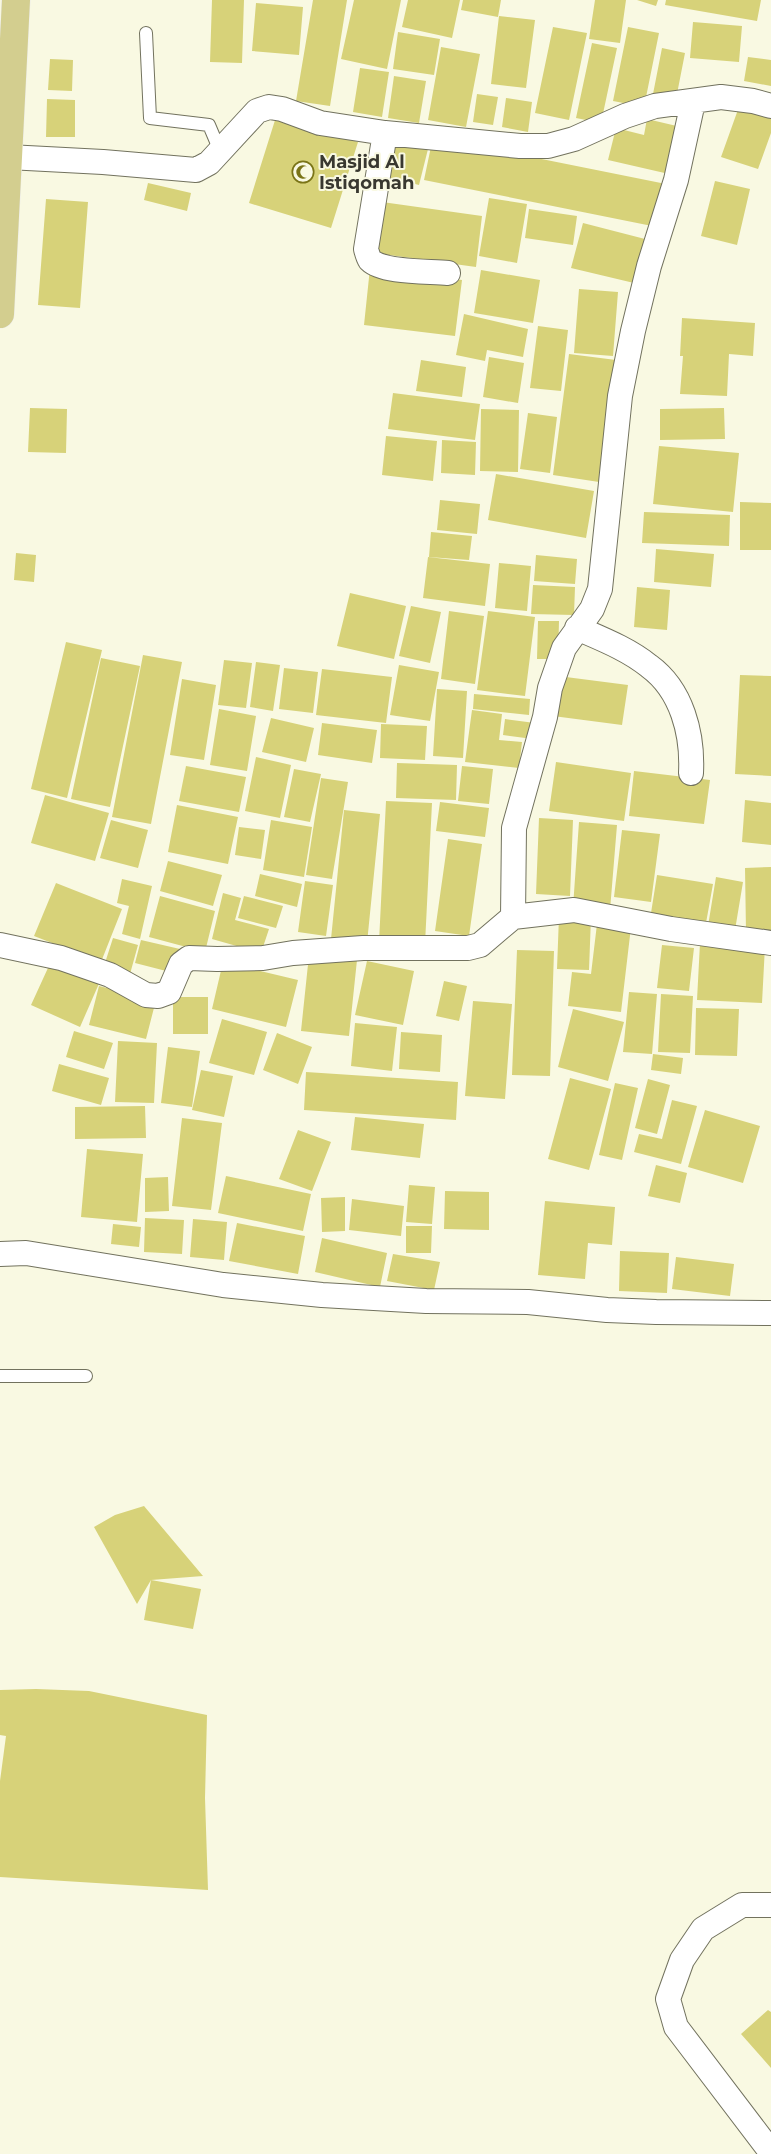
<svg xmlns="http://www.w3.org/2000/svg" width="771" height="2154" viewBox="0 0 771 2154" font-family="Montserrat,sans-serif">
<rect width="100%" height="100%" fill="#f9f9e2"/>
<!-- building -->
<path fill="#d7d279" d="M212,0h32l-2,63 -32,-1z
M313,0h34l-17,106 -34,-5z
M354,0h47l-14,69 -46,-10z
M408,0h52l-8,38 -50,-11z
M463,0h38l-3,17 -37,-7z
M595,0h31l-6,43 -31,-4z
M637,0h21l-2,6z
M666,0h95l-4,21 -92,-16z
M256,3l47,4 -4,48 -47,-4z
M499,16l36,4 -9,68 -35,-4z
M693,22l49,4 -3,36 -49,-4z
M553,27l34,6 -18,87 -34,-7z
M628,27l31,6 -15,74 -31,-6z
M398,32l42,7 -6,36 -41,-6z
M592,43l25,5 -16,75 -25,-5z
M441,47l39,7 -14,73 -38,-7z
M662,48l23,5 -9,46 -23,-5z
M748,57l23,3v26l-27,-5z
M50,59l23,1 -1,31 -24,-1z
M360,68l29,4 -7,45 -29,-5z
M394,76l32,5 -7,42 -31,-5z
M477,94l21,3 -5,28 -20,-3z
M506,98l26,4 -4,30 -26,-5z
M47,99l28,1v37h-29z
M740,104l31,11v18l-13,36 -37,-12z
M276,117l82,25 -27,86 -82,-25z
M647,119l34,8 -12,47 -61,-14 8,-32 28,7z
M433,137l233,47 -9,43 -233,-47z
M388,139l40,10 -9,36 -40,-10z
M715,181l35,8 -13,56 -36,-9z
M148,183l43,10 -4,18 -43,-11z
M489,198l38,6 -10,59 -38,-7z
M46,199l42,3 -8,106 -42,-3z
M382,202l100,14 -6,51 -101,-14z
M529,209l48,7 -4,29 -48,-7z
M583,223l62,16 -11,44 -63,-15z
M370,268l92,12 -7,56 -91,-11z
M481,270l59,10 -7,43 -59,-10z
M579,289l39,3 -5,64 -39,-3z
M464,314l64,15 -5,28 -36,-7 -2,11 -29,-6z
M682,318l73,5 -2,33 -24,-2 -2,42 -47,-2 3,-38h-3z
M538,326l30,4 -7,61 -31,-3z
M569,354l47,6 -17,122 -46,-7z
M489,357l35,6 -6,40 -35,-6z
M421,360l45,7 -4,30 -46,-6z
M393,393l87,11 -5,36 -87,-11z
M30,408l37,1 -1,44 -38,-1z
M724,408l1,31 -65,1v-31z
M481,409l38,1 -1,62 -38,-1z
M528,413l29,4 -7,56 -30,-4z
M386,436l51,5 -4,40 -51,-6z
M442,440l34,2 -1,33 -34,-2z
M659,446l80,7 -6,59 -80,-8z
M496,474l98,17 -8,47 -98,-18z
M440,500l40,4 -3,30 -40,-4z
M740,502l31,1v47h-31z
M644,512l86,3 -1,31 -87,-3z
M431,532l41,4 -3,24 -40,-3z
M656,549l58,5 -3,33 -57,-5z
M16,553l20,2 -2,27 -20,-2z
M536,555l41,4 -2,25 -41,-3z
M428,557l62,7 -5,42 -62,-8z
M499,563l32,3 -4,45 -32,-3z
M533,585l42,2 -1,28 -43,-1z
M637,587l33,3 -3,40 -33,-3z
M350,593l56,13 -12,53 -57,-13z
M411,606l30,6 -11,51 -31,-7z
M449,611l35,5 -9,68 -34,-5z
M488,611l47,6 -10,79 -48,-6z
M538,621h21l-1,38h-21z
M66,642l36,8 -35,148 -36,-9z
M143,655l39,7 -31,162 -39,-7z
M101,658l39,8 -30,141 -39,-8z
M224,660l28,3 -6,45 -28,-3z
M256,662l24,3 -7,46 -23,-4z
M399,665l40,7 -9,49 -40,-6z
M284,668l34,4 -5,41 -34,-4z
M322,669l70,8 -6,46 -70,-8z
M740,675l31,1v100l-36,-2z
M558,676l70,9 -6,40 -69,-9z
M182,679l34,6 -12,75 -34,-5z
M437,689l30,2 -4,67 -30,-2z
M474,694l56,5 -1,16 -56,-6z
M219,709l37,7 -9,55 -37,-6z
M472,710l30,4 -3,26 23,2 -3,26 -54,-6z
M271,718l43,10 -8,34 -44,-10z
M505,719l30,4 -2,16 -30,-4z
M322,723l55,7 -5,33 -54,-8z
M381,724l46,2 -2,34 -45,-2z
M256,757l35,8 -11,53 -35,-7z
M556,762l75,11 -7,48 -75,-10z
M397,763l60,2 -1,35 -60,-2z
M186,766l60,11 -7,35 -60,-11z
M462,766l31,3 -4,35 -31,-3z
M294,769l27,5 -11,48 -26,-5z
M634,771l76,9 -6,44 -75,-8z
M321,778l27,4 -16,97 -26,-4z
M45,795l64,18 -14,48 -64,-18z
M745,800l26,3v42l-29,-3z
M386,801l46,2 -7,141 -46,-2z
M440,802l49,6 -4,29 -49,-6z
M177,805l61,12 -10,47 -60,-12z
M344,810l36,4 -13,129 -36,-4z
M539,818l34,2 -3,76 -34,-2z
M111,820l37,10 -10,38 -38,-10z
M271,820l41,7 -8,50 -41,-7z
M579,822l38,3 -7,85 -37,-3z
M239,827l26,3 -4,29 -26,-4z
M622,830l38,4 -9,68 -37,-5z
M448,839l34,5 -13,92 -34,-5z
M168,861l54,14 -9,31 -53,-15z
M771,867v65h-25l-1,-64z
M260,874l42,10 -5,23 -42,-11z
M657,875l56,9 -7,39 -55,-10z
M716,877l27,5 -8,48 -27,-4z
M122,879l30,7 -12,53 -18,-5 7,-28 -12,-3z
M305,881l28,4 -7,51 -28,-4z
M56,883l66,26 -21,53 -67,-26z
M223,893l18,5 -6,22 34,9 -8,24 -49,-14z
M160,896l55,15 -10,41 -56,-15z
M244,896l39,10 -7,22 -38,-10z
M559,916l32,1 -2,53 -32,-1z
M597,924l34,3 -10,85 -53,-6 4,-34 19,2z
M113,938l25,7 -8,29 -26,-8z
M141,940l39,9 -6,24 -39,-10z
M700,943l65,3 -3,57 -65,-3z
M662,945l32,3 -5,43 -32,-3z
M517,950l37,1 -4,125 -38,-1z
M309,955l48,5 -8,76 -48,-5z
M53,957l48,22 -21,48 -49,-22z
M367,961l47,10 -11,54 -48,-10z
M223,962l75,18 -12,47 -74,-18z
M444,981l23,5 -8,35 -23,-5z
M99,986l57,14 -10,39 -57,-14z
M629,992l28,2 -5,60 -29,-2z
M661,994l32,2 -3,57 -32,-1z
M173,997h35v37h-35z
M473,1001l39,3 -7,95 -40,-3z
M696,1008l43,1 -2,47 -42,-1z
M573,1009l51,13 -16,59 -50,-14z
M222,1019l45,13 -13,43 -45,-12z
M355,1023l42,4 -5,44 -41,-5z
M74,1031l39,12 -9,26 -38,-12z
M401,1032l41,3 -2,37 -41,-3z
M277,1033l35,14 -14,37 -35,-14z
M118,1041l39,2 -3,60 -39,-1z
M168,1047l32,4 -8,56 -31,-4z
M653,1054l30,4 -2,16 -30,-4z
M59,1064l50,14 -8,27 -49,-14z
M201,1070l32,6 -9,41 -32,-7z
M306,1072l152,10 -2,38 -152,-10z
M570,1078l41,11 -22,81 -41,-11z
M648,1079l22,6 -13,49 -22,-6z
M615,1083l23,5 -16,72 -23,-5z
M672,1100l25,6 -16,58 -47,-12 5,-18 23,5z
M145,1106l1,32 -71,1v-32z
M705,1110l55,16 -17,57 -55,-16z
M355,1117l69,7 -4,34 -69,-8z
M182,1118l40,5 -11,87 -39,-4z
M298,1130l33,12 -19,49 -33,-12z
M87,1149l56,5 -6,68 -56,-5z
M656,1165l31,8 -7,30 -32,-7z
M226,1176l85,18 -8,37 -85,-18z
M168,1177l1,34 -24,1v-34z
M409,1185l26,2 -3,37 -26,-2z
M445,1191l44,1v38l-45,-1z
M345,1197v34l-23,1 -1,-34z
M352,1199l52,7 -3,30 -52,-6z
M545,1201l70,6 -3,38 -24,-2 -3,36 -47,-4z
M145,1218l39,2 -2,34 -38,-2z
M193,1219l34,3 -3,38 -34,-3z
M237,1223l68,13 -7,38 -69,-13z
M113,1224l28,3 -2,20 -28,-3z
M406,1226h26l-1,27h-25z
M322,1238l65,15 -7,34 -65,-15z
M620,1251l49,2 -2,40 -48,-2z
M393,1254l47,8 -6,28 -47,-9z
M676,1257l58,7 -4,32 -58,-7z
M144,1506l59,70 -52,4 -14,24 -43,-77 21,-12z
M151,1580l50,9 -8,40 -49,-9z
M36,1689l53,2 118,24 -2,83 3,92 -208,-13v-96l6,-45 -6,-1v-45z
M768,2010l3,2v56l-30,-34z"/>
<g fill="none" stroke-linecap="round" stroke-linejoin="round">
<!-- lane casing -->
<g stroke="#72725e" stroke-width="14">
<path id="lane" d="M146,33l4,85 59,7 11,26
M0,1376h86"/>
</g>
<!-- street casing -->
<g stroke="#72725e" stroke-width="26">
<path id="street" d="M385,133l-19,116c1,4 2,8 4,11 13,13 59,11 78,13
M8,157l95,5 93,8 13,-7 48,-52 12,-4 13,2 38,14 65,10 135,13h28l26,-7 51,-23 30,-10 66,-9 32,4 18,5
M577,628c25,11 51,21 72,38 33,24 44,68 42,107
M513,917l1,-89 31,-111 5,-29 14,-40 28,-39 8,-20 20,-193 13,-65 16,-65 27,-86 17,-78
M0,945l61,13 49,17 36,20 12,1 11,-4 12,-28 8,-6 28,1 46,-1 30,-5 70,-5h105l12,-3 33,-28 61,-7 97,19 100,14
M0,1254l26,-1 197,32 99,10 104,6 102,1 79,8 49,2 115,1
M771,1905h-29l-39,24 -21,31 -14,39 8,28 95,125"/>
</g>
<!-- primary casing -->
<g stroke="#ebebea" stroke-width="29">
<path id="primary" d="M0,314l16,-314"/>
</g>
<!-- lane -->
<use href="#lane" stroke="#fff" stroke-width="12"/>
<!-- street -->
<use href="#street" stroke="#fff" stroke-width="24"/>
<!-- primary -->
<use href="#primary" stroke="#d3ce8f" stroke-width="28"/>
</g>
<!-- icons -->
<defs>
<g id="mosque-ring" transform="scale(1.125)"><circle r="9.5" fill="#f9f9e2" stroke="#7a7417" stroke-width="1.5"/><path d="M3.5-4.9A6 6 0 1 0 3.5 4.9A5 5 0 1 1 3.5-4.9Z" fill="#7a7417"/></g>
</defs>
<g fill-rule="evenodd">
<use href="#mosque-ring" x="303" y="172"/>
</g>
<g text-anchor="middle" stroke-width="4" stroke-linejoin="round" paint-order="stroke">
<!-- poi labels -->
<g font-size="18" font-weight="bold" fill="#393830" stroke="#f9f9e2" text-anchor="start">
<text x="319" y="168">Masjid Al<tspan x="319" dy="21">Istiqomah</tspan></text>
</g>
</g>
</svg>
